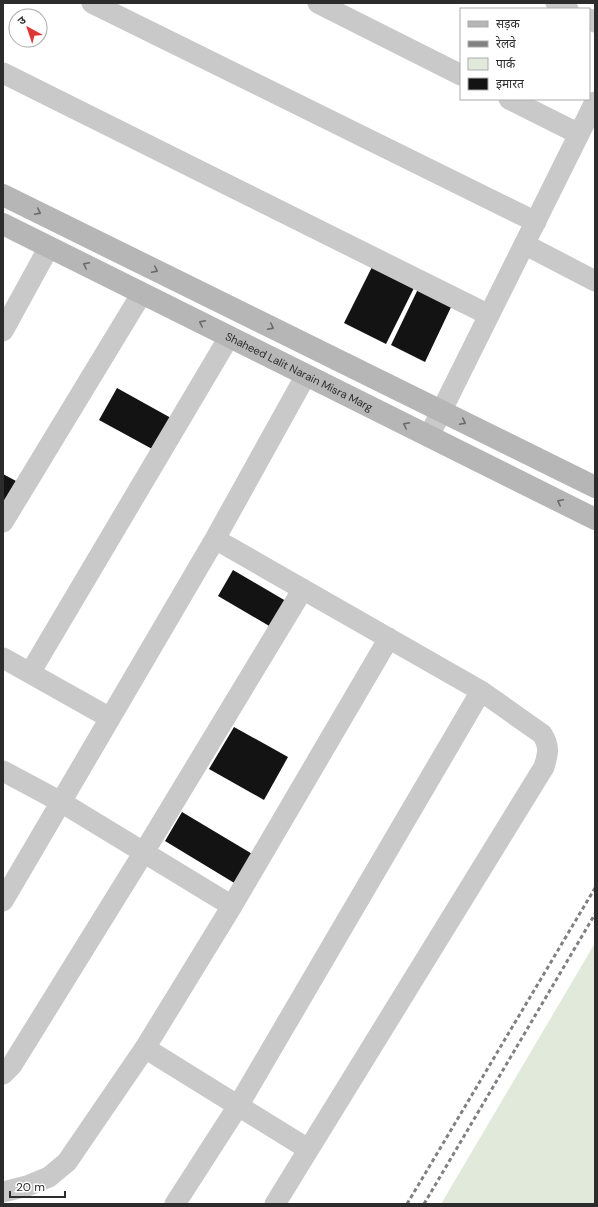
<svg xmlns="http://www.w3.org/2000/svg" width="598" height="1207" viewBox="0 0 598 1207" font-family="'DM Sans','Noto Sans Devanagari',sans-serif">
<rect width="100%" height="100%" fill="#fff"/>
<!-- green -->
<path fill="#e1eada" d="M595,943v261h-154z"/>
<!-- building -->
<path fill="#131313" d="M372,267l42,21 -28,56 -42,-21z
M419,287l34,16 -28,59 -34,-17z
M117,388l54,30 -17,32 -55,-30z
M3,474l13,7 -13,22z
M233,570l58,34 -15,26 -58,-34z
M234,727l54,30 -24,43 -55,-31z
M182,812l72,43 -18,29 -71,-43z"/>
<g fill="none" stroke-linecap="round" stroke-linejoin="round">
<!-- street -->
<path stroke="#c9c9c9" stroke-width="21" d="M92,3l444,219
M318,3l143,72
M556,3l12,6
M589,19l6,3
M3,73l486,242
M509,99l70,35
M524,244l71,37
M3,331l46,-84
M429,436l166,-334
M3,522l139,-229
M215,539l266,152 61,43c8,12 6,20 2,33l-269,437
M3,658l107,60
M30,673l199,-336
M3,771l58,31 171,104
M3,901l212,-362 91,-164
M145,1048l163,101
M3,1074l9,-9 132,-213 159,-263
M3,1192l24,-6 22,-9 18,-15 78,-114 87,-142 157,-268
M175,1204l63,-98 243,-415"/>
<!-- secondary -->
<g stroke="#b6b6b6" stroke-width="22">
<path d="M3,195l592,292"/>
<path id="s1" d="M3,224l592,295"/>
</g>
<!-- rail -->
<path stroke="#818181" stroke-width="3" stroke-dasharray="4 3" stroke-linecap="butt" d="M407,1204l188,-316
M424,1204l171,-290"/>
</g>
<!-- one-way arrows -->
<defs><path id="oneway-chevron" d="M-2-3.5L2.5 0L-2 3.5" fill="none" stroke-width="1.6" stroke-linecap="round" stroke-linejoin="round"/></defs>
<g stroke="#6a6a6a">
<use href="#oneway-chevron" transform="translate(38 212) rotate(26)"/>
<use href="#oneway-chevron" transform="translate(86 265) rotate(-153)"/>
<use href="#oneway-chevron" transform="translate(155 270) rotate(26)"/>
<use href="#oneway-chevron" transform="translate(202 323) rotate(-154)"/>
<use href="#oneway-chevron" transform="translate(271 327) rotate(26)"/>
<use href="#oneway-chevron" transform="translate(463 422) rotate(26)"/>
<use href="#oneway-chevron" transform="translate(406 425) rotate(-153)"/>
<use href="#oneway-chevron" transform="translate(560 502) rotate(-153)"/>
</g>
<g text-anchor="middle" stroke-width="4" stroke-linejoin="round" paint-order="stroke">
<!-- street labels -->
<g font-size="11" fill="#2c2c2c" stroke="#fff">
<text dy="4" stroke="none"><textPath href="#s1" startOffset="331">Shaheed Lalit Narain Misra Marg</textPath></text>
</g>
</g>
<!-- border -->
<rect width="598" height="1207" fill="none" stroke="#2c2c2c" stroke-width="8"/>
<!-- legend -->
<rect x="460" y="8" width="130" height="92" fill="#ffffff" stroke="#ababab"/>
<rect x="468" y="21" width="20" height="6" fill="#b6b6b6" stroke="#ababab"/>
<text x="496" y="28" font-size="12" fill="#2c2c2c">सड़क</text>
<rect x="468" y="41" width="20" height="6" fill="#818181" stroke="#ababab"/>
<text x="496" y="48" font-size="12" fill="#2c2c2c">रेलवे</text>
<rect x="468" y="58" width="20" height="12" fill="#e1eada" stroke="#ababab"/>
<text x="496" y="68" font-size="12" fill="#2c2c2c">पार्क</text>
<rect x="468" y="78" width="20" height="12" fill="#131313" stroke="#ababab"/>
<text x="496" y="88" font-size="12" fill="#2c2c2c">इमारत</text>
<!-- north arrow -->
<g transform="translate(28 28) rotate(320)"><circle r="19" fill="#ffffff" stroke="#ababab"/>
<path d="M0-3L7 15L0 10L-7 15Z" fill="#dd3635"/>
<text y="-6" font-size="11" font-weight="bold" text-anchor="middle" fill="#2c2c2c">उ</text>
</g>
<!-- scale -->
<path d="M10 1191v6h55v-6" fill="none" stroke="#2c2c2c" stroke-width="2"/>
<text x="16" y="1191" font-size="12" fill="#2c2c2c" stroke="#ffffff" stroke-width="3" paint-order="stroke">20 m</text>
</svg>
